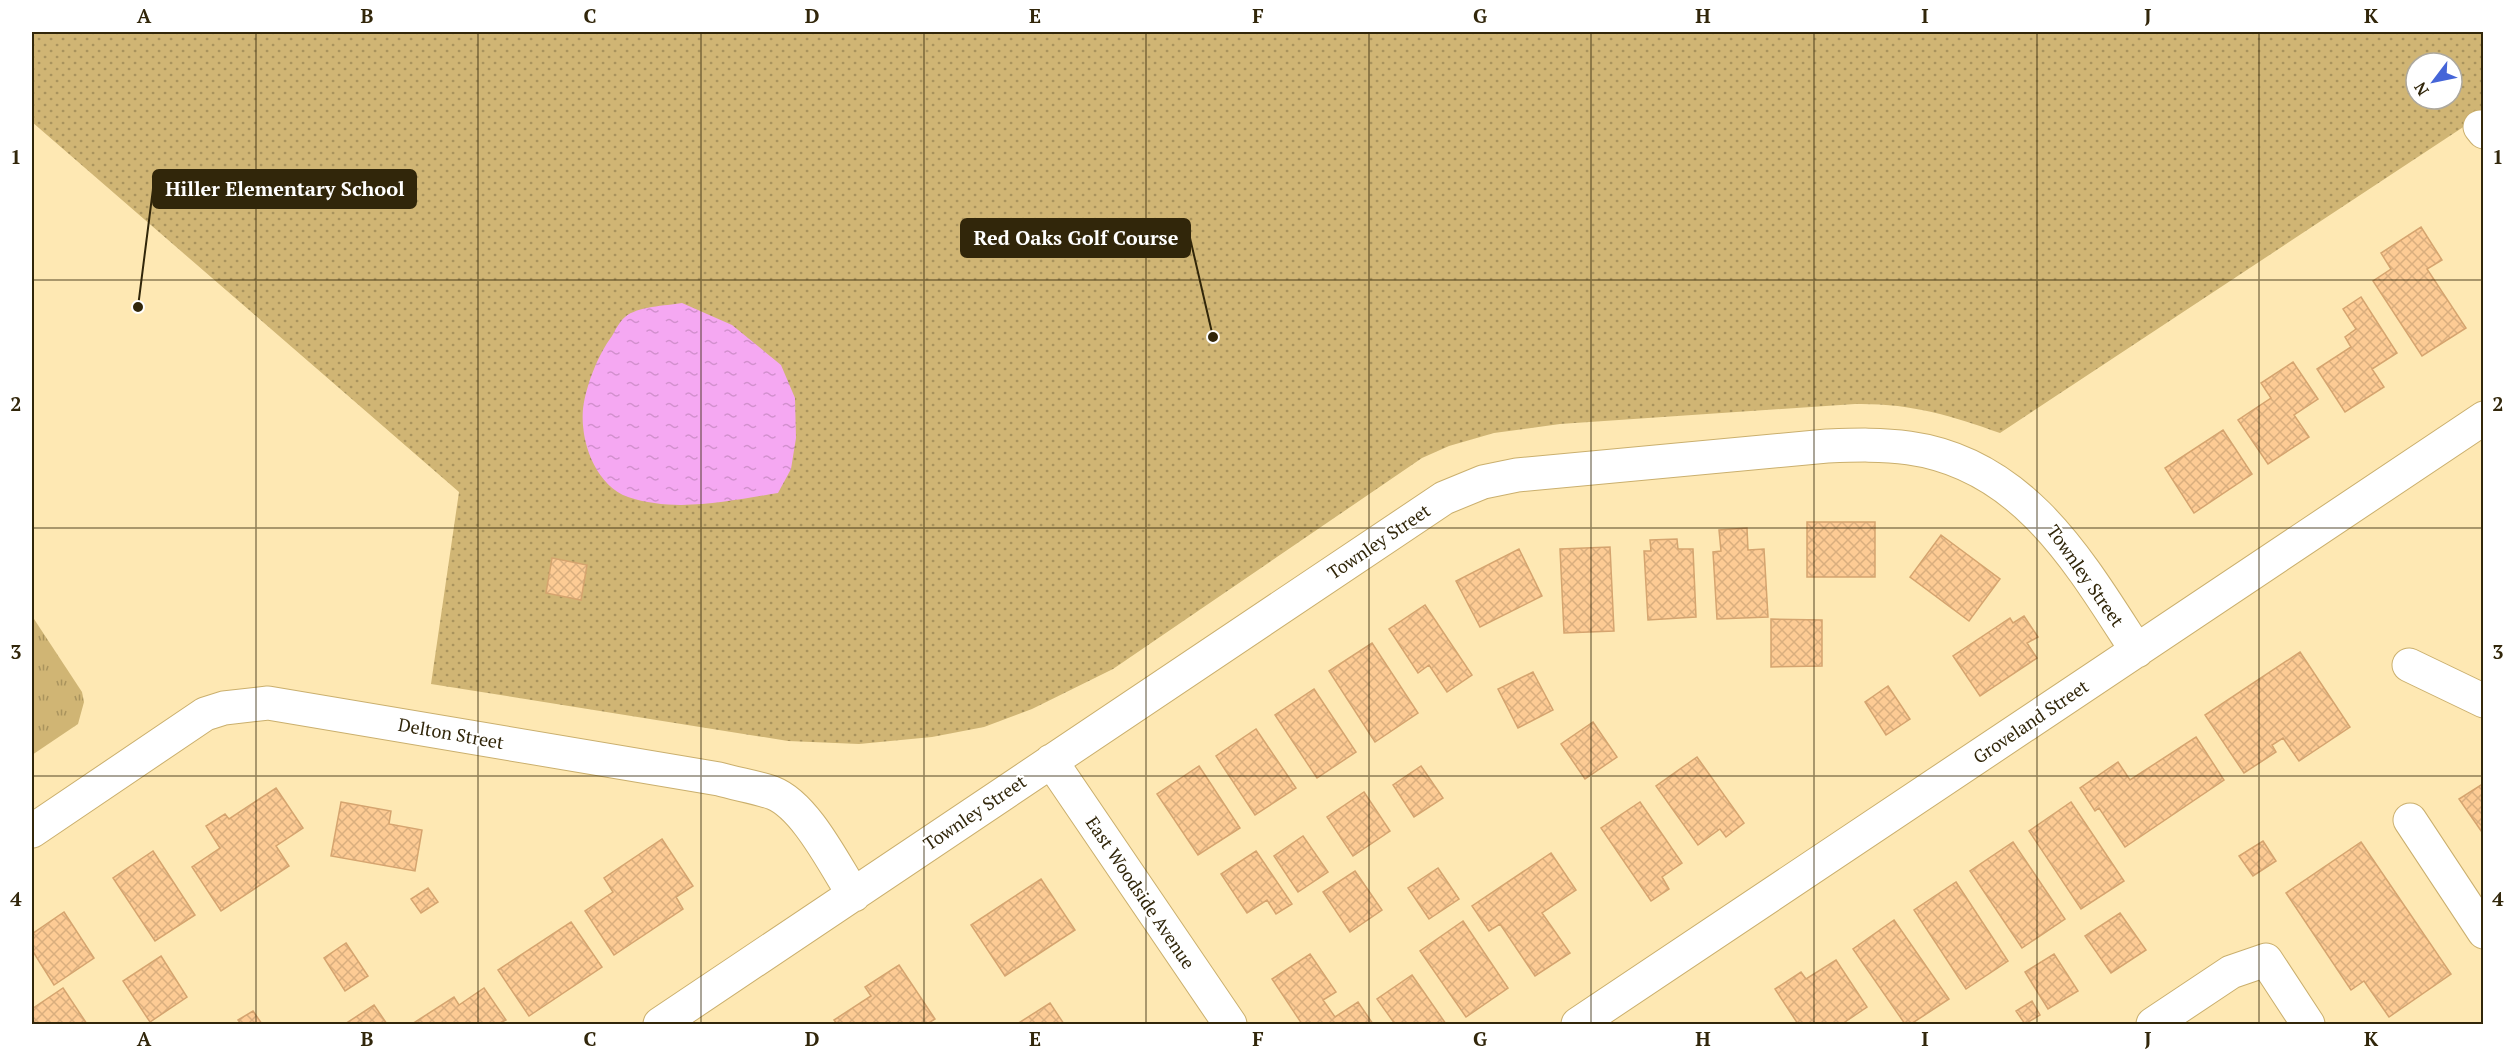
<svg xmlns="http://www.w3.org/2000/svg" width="2515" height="1056" viewBox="0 0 2515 1056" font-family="'PT Serif',serif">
<defs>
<pattern id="grass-dots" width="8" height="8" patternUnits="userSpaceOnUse" patternTransform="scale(1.5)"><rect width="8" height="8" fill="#d0b574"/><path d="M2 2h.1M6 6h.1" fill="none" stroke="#a9935d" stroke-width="1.8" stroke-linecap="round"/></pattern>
<pattern id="park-tufts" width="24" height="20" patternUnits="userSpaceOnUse" patternTransform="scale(1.5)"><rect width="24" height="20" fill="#d0b574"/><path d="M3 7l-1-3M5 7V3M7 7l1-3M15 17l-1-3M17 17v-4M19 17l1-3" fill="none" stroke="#a9935d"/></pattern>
<pattern id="water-ripples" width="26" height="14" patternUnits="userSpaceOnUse" patternTransform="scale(1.5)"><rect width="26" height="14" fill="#f5a8f2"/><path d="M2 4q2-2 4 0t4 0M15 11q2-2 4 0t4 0" fill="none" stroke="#d290ce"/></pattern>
<pattern id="building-cross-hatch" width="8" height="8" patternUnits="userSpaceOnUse" patternTransform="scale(1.5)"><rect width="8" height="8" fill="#fdcb94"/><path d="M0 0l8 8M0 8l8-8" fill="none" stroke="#d9ae7e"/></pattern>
</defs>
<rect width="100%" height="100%" fill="#fee8b3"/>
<!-- grass -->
<path fill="url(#grass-dots)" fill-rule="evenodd" d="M32,32h2452l-1,82 -483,319c-50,-18 -91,-30 -145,-29l-295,20 -66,9 -45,13 -27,12 -309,211 -81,40 -48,18 -52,10 -73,7 -71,-3 -357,-57 28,-192 -427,-370zM2416,63h36v36h-36z"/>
<!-- park -->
<path fill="url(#park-tufts)" d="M34,619l48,73 2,10 -6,22 -46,31v-134z"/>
<!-- water -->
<path fill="url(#water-ripples)" d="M682,303l50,22 49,40 14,33 1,40 -5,31 -13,24c-49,8 -102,20 -150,4 -33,-12 -48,-56 -45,-88 3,-24 15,-54 29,-73 3,-5 7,-14 13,-19 13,-11 40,-11 57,-14z"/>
<!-- building -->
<path fill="url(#building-cross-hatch)" stroke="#d5a46f" stroke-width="1.5" d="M2421,227l21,33 -15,9 39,59 -44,28 -49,-75 18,-12 -10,-16z
M2361,297l36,56 -25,16 12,18 -39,25 -28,-43 34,-22 -6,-10 11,-8 -13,-20z
M2293,362l25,37 -24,16 15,22 -41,27 -30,-44 33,-22 -10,-15z
M2223,430l29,44 -58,39 -29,-45z
M1807,522h68v55h-68z
M1747,528l1,22 16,-1 4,68 -51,2 -4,-67 8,-1 -2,-21z
M1941,535l59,44 -31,42 -59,-44z
M1677,539l1,10h15l3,68 -48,3 -4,-69h7l-1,-11z
M1610,547l4,84 -50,2 -4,-84z
M1519,549l23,47 -62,31 -24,-46z
M552,558l35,7 -6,35 -35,-7z
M1425,605l47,70 -25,17 -18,-27 -11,8 -29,-44z
M2024,616l14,21 -11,6 10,15 -57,38 -27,-40 57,-38 3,5z
M1771,619l51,1v46l-51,1z
M1372,643l46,70 -43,29 -46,-71z
M2300,652l50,75 -51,34 -16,-23 -11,7 4,7 -32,21 -39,-58z
M1533,672l20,38 -35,18 -20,-39z
M1888,686l22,33 -24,16 -21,-33z
M1314,689l42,63 -39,26 -42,-63z
M1593,722l24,35 -32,22 -24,-35z
M1256,729l40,59 -41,27 -39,-59z
M2196,737l28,43 -99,67 -26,-39 -4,3 -15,-23 38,-26 12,18z
M1697,757l47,66 -18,14 -6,-8 -22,16 -42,-59z
M1199,766l41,62 -42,27 -41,-61z
M1421,766l22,32 -29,19 -21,-32z
M2484,783v52l-25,-36z
M276,788l27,40 -27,18 13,20 -68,45 -29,-44 28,-19 -14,-22 19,-12 4,5z
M1364,792l26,39 -37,25 -26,-39z
M341,802l50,9 -2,13 33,6 -7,41 -84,-15z
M1640,802l42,61 -20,14 7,12 -18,12 -50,-73z
M2071,802l53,79 -43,28 -52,-78z
M1303,836l25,36 -30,20 -24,-36z
M662,839l31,47 -17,11 7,12 -69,46 -29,-44 28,-19 -9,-14z
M2263,841l13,20 -23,15 -14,-20z
M2013,842l52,77 -43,29 -52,-77z
M2361,842l90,132 -62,43 -25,-36 -13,9 -65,-97z
M153,851l42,64 -40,26 -42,-63z
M1256,851l36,53 -16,10 -9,-14 -20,13 -26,-39z
M1551,853l25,37 -34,23 28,40 -35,23 -35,-52 -11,7 -17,-25z
M1438,868l21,31 -30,20 -21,-31z
M1355,871l27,39 -32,22 -27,-40z
M1041,879l34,51 -70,46 -34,-51z
M1956,882l52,79 -42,28 -52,-79z
M428,888l10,14 -17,11 -10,-14z
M64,912l30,46 -40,27 -22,-35v-16z
M2120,913l26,37 -35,23 -26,-37z
M1894,920l55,79 -38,25h-6l-52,-75z
M1463,921l45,67 -42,29 -46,-66z
M571,922l31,45 -73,49 -31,-46z
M346,943l22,33 -23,15 -21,-33z
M1310,954l26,38 -13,8 12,17 23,-15 15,22h-71l-30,-45z
M2054,954l24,37 -30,18 -23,-37z
M161,956l26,41 -37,25 -27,-41z
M1836,960l31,47 -25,17h-44l-23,-35 26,-17 5,7z
M899,965l36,54 -8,5h-90l-3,-4 37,-24 -6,-9z
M1412,975l34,49h-51l-18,-25z
M63,988l24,36h-52l-3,-5v-10z
M484,988l22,32 -8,4h-86l42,-27 5,8z
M2032,1001l8,14 -15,9 -9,-13z
M1050,1003l14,21h-47z
M374,1005l13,19h-42z
M253,1011l9,13h-21l-3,-4z"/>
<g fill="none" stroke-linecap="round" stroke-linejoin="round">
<!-- minor casing -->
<g stroke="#caaf6d" stroke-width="35">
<path id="minor" d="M2480,127l4,5
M2409,665l75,36
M1051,761l179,263
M2410,820l74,112
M32,831l173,-117 19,-6 44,-5 451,76c17,5 37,8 54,14 33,13 62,73 81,102
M660,1024l784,-526 39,-16 34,-7 310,-29c28,-1 55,-2 82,2 115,16 171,115 228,203
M1578,1024l906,-606
M2153,1024l78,-52 35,-12 42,64"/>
</g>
<!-- minor -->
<use href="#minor" stroke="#fff" stroke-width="33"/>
</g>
<!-- grid -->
<path fill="none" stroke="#31260a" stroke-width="1.5" stroke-opacity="0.55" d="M256,32v992M478,32v992M701,32v992M924,32v992M1146,32v992M1369,32v992M1591,32v992M1814,32v992M2037,32v992M2259,32v992M32,280h2452M32,528h2452M32,776h2452"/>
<g text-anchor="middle" stroke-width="4.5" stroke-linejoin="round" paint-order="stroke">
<!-- street labels -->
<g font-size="18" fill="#31260a" stroke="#fff">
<text transform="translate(1379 542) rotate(-34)" y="6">Townley Street</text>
<text transform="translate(2085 576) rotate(55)" y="6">Townley Street</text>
<text transform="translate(2031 722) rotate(-34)" y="6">Groveland Street</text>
<text transform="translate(451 734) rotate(10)" y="6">Delton Street</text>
<text transform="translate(975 813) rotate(-34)" y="6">Townley Street</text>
<text transform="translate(1140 893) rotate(56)" y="6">East Woodside Avenue</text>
</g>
</g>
<!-- callouts -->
<path fill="none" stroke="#31260a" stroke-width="2" d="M138 307L153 189M1213 337L1190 238"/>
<g fill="#31260a" stroke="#fff" stroke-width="2">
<circle cx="138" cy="307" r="6"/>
<circle cx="1213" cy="337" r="6"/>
</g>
<g fill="#31260a" stroke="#31260a" stroke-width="2">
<rect x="153" y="170" width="263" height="38" rx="6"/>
<rect x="961" y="219" width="229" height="38" rx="6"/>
</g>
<g font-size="20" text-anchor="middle" font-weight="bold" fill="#fff">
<text x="285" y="196">Hiller Elementary School</text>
<text x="1076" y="245">Red Oaks Golf Course</text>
</g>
<!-- border -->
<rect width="2515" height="1056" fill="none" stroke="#ffffff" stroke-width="66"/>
<!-- north arrow -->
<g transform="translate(2434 81) rotate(238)"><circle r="28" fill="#ffffff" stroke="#ada89d" stroke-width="1.5"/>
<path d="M0-4.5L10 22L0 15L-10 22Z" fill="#4565d8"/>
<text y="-9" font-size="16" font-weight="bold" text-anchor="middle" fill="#31260a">N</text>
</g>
<rect x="33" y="33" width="2449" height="990" fill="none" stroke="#31260a" stroke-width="2"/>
<g font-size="20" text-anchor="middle" font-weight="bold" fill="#31260a">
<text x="144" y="23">A</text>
<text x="367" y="23">B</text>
<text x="590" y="23">C</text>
<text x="812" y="23">D</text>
<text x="1035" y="23">E</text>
<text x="1258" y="23">F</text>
<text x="1480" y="23">G</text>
<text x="1703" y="23">H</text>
<text x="1925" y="23">I</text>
<text x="2148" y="23">J</text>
<text x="2371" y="23">K</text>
<text x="16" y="164">1</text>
<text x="2498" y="164">1</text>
<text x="16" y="411">2</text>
<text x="2498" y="411">2</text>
<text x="16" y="659">3</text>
<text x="2498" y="659">3</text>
<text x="16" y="906">4</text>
<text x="2498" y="906">4</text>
<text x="144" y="1046">A</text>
<text x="367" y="1046">B</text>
<text x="590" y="1046">C</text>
<text x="812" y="1046">D</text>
<text x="1035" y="1046">E</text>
<text x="1258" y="1046">F</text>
<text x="1480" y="1046">G</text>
<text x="1703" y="1046">H</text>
<text x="1925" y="1046">I</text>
<text x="2148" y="1046">J</text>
<text x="2371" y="1046">K</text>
</g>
</svg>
